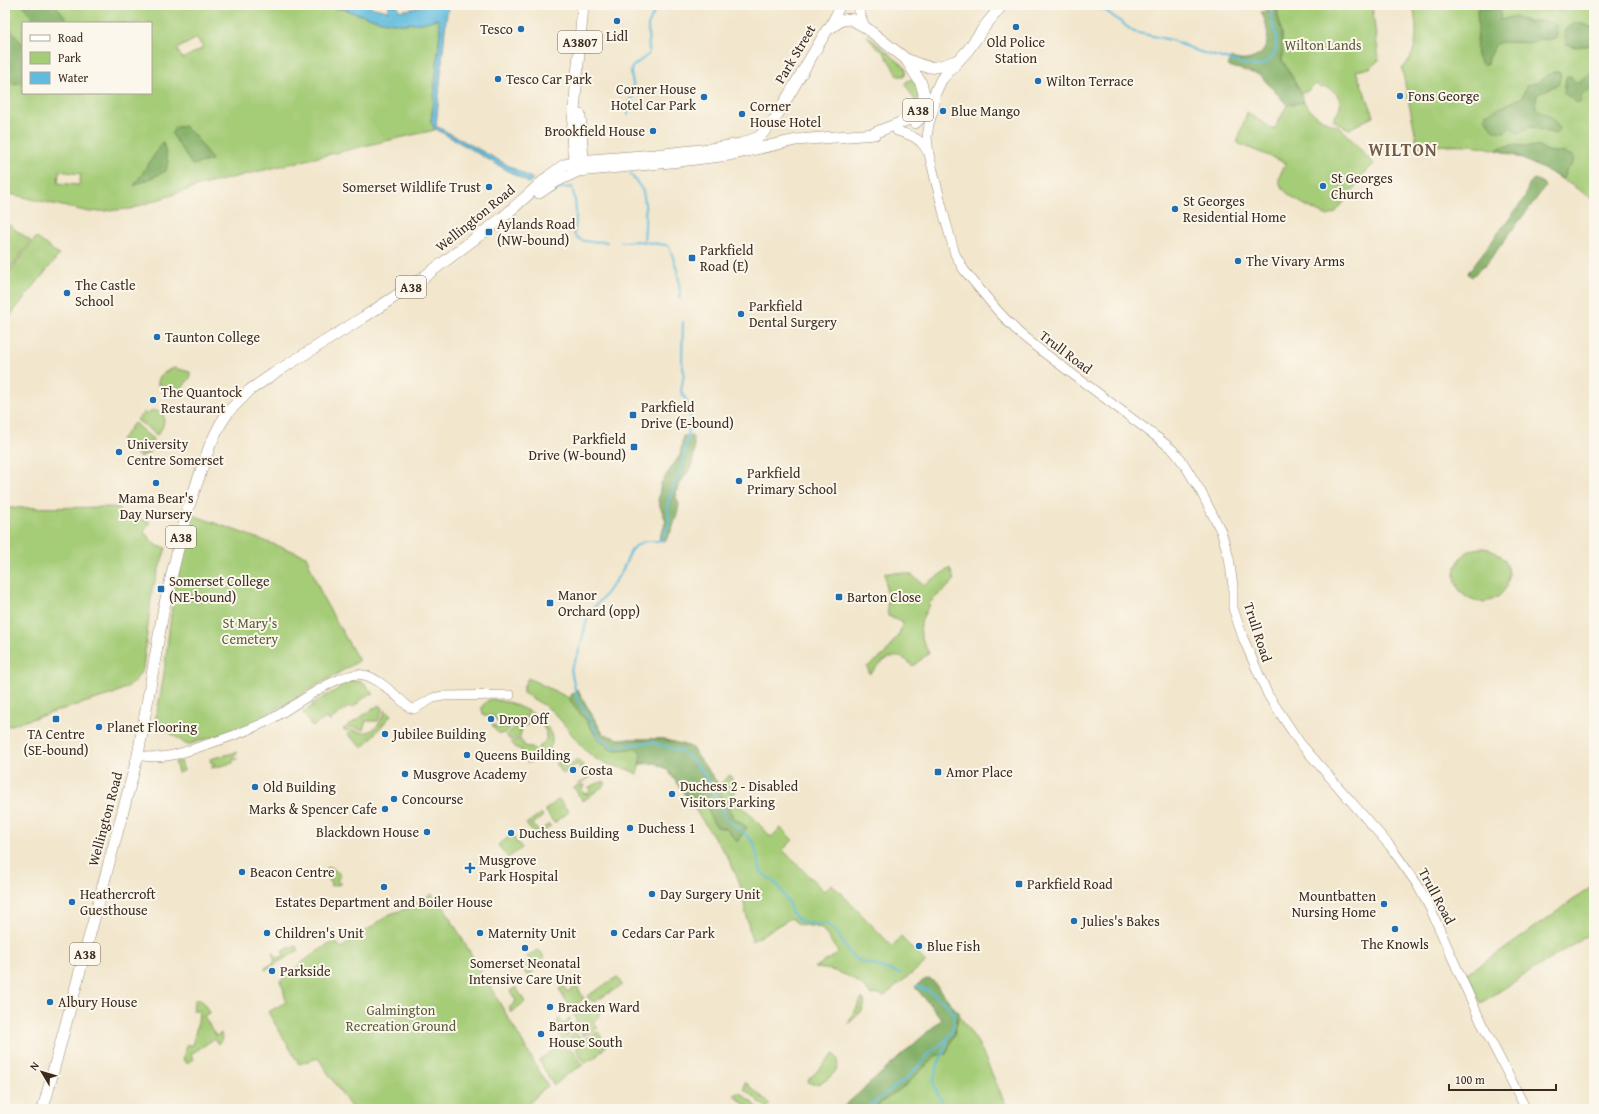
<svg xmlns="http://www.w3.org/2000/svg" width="1599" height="1114" viewBox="0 0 1599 1114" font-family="'Gentium Book Plus',serif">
<rect width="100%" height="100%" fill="#fbf7ec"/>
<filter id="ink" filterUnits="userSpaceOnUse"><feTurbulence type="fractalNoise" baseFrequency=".025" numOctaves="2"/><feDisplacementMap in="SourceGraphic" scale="8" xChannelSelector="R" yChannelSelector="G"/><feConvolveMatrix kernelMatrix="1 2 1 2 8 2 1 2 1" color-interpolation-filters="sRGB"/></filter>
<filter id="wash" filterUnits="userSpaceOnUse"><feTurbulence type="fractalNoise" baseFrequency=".012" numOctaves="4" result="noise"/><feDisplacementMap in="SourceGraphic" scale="16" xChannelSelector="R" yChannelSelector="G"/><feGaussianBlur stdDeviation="0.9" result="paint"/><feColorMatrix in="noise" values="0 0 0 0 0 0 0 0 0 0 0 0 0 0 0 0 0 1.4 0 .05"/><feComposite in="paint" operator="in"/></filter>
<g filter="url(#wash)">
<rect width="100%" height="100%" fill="#f2e6cc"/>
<!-- green -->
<path fill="#a5cc77" stroke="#707b4a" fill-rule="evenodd" d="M5,5h314l9,3 17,1 6,3 31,9 18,3 22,-1 15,-4 2,1 1,11 -6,67 -3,23 4,9 -54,12 -179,43 -72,24 -41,3 -84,-19zM23,23h128v70h-128zM197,38l6,10 -21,11 -5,-10zM59,171l22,3 -2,11 -21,-2z
M1265,5h107l7,55 -9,8 -14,3 18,45 -25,13 -16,-9c3,-5 7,-10 7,-15 1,-10 -10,-20 -19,-17l-5,-4 -10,8h-5l-19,-32v-26l-4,-18 -1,-11 -9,8z
M1413,5h181v195c-38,-26 -78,-50 -124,-55 -17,-1 -35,1 -52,2l-16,-78c18,-19 15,-41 11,-64z
M867,35l38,32 1,5 -2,4h-6l-15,-25 -9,-6z
M912,79c11,6 6,23 2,32l-3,-6 5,-3 -11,-18 2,-3z
M1304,102c9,13 19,20 35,24l35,38 -17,17 2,2 -24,30 -7,3c-12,-5 -51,-22 -49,-38 1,-5 5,-10 7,-15l-49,-20 10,-31 27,18 13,-25z
M5,222l26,19 -26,34z
M36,237l23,18 -54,67v-44z
M174,368l16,4v6l-12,15 -5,-2 -5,1 -10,-7c-1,-10 8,-14 16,-17z
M154,410l9,4c3,7 -1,16 -6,21l-20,-15 7,-8 3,3 3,-3z
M134,423l19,16 -4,14 -9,4 -20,-16z
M119,507l2,7 29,8 -6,10 13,14 9,2 -14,42 -9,79 -9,13 -7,5 -14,7 -108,33v-219z
M193,515l113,41 17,42 36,63 -103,60 -18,8 -51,16 -32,-23 8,-41 10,-83 15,-68z
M1455 575a27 27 0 1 1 54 0a27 27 0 1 1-54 0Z
M950,568l4,12 -3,4 -23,20 2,1c-13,18 -12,29 -1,48l-16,13c-2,-1 -4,-4 -7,-6 -15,-10 -26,4 -36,14l-3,-7 17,-12 15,-21 4,-11 -15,-7 -3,-43c20,0 24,-3 39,12z
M528,678l41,20 8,-9 26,45 16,5h44l28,8 28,38 11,-10 7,15 -5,5 39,42 10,-9 12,12 -10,10 41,41 8,-7 60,62 9,-9 25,25 -43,35 -2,-3 -10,1c-15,-18 -34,-26 -57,-27l23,-14 1,-2 -16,-24 -24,-4 -7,-6 -39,23 -13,-60 -12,-25 -59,-86 -12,-7 -16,1 -3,10c-10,-7 -28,-7 -41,-15 -18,-12 -28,-33 -44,-48 -8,-7 -20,-12 -29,-18v-5z
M346,680l16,2 12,12 -2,1 -2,-2 -18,15 -2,-2 -20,14v2l-4,-4 -14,9 -9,-15 10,-6 -1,-2 26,-15 4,-6z
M491,699l20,4 19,9 -19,15c-11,-7 -8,4 -18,-11h-9l-2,-6v-4l5,-5z
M379,705l4,3 -5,13h-12l-3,9 -12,-3 -4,4 -4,-2z
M385,710l6,5 -28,33 -16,-14 4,-4c20,7 28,-2 34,-20z
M531,712c17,13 31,27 12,45l-5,-9 8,-8v-8l-4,-8 -10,-2z
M529,715l2,7 -9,5 -2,10 -10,3 -4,-5z
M492,724l7,4 8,-2 3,2 -5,5 -5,1 -5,-4z
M520,739l5,7 10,3 5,10 -13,4v-4l-7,-4 2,-5 -6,-2 -5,-6z
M237,752v2l-3,1v3l4,1 -5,1v3l-21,5v-2h2v-3h-3l-1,-4z
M577,759l12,13 2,3 -1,1 -12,9 1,2 4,-3 1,3 -2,2 1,4 5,1 2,-3 -1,-4 15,-6 2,3 -23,17 -9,-13 13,-10 -10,-14 -14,10 -7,-11 5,-2 6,6z
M181,761l3,10 -6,2 -3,-11z
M559,799l10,13 -15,11 -9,-13z
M541,813l2,3 -11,9 7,6 10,-7 2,2 -15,11 -10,-13z
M512,835l10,13 -14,10 -10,-13z
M331,867l10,8 -4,5 4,4 -10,2 -5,-18z
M1594,885v46l-113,72 -14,-30 39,-25z
M432,894l7,12 3,-2 106,182c-10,7 -16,17 -27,23h-169l-34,-51 -19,6 -31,-52 18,-10 -3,-14 -3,-7c12,-10 41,-36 56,-39l5,6 49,-34 19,-6z
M296,946l3,4 -34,20v-2l10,-6 -3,-10h2l2,6 8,-2 -2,-6z
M538,950c9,4 6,17 -2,21l3,-2 -5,-9 -4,1 -3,-5z
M527,961l7,11 -7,4 -6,-11z
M617,977l5,8 -28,17 -4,-2 -3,-4z
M927,979h4l22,27 25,37 30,66h-166l100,-90 -27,-32z
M564,986l3,6 10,-6 7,13 -14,9 -11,-19z
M516,987l9,15 -14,10 -2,-4 7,-7 -6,-10z
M862,998l3,4 -2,8 -15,14z
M196,999c7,-1 10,8 13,14l-5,3 12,20 5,-3 1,6 -4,5 -4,-5 -23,15 2,5 -6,4 -3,-2 -1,-4 4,-13 5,2 6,-24 1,-11 -6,-1 1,-8z
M585,1004l5,4 9,3v6l-6,5 5,6 -15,8 -7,-11v-6l-4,-7z
M569,1017c5,10 2,16 -6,24l-8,-14 4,-9 4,6 4,-3z
M575,1032l6,7 -8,7h-12z
M598,1032l7,11 1,3 -10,11 -11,6 -8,-12v-4l9,-9z
M555,1049l18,1 10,15 -17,10 -12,11 -15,-26z
M834,1054l4,6c0,3 0,7 -2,10 -5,8 -19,19 -28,12l1,-3z
M745,1082l25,22 -3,4 -23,-19z
M736,1093l6,1 18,15h-10l-16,-14z"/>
<!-- forest -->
<path fill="#84b068" stroke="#606d43" d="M23,5h32l10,12 1,6h-29z
M1277,5l1,11 4,18v26l19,32 3,10 -17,3 -27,-30 -32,-9 3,-8c4,1 11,3 15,2 26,-4 25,-29 15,-48l6,-1 2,2 5,-1z
M1538,5h37l-14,6h-8l-13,-2z
M1481,7l20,3 -1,10 15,-4 15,7c10,-4 19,-3 27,3l-1,12 -3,2 -14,-1 -4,4 -34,-1 -5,2 -8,14 -1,6 -4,1c-11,-9 -5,-24 -5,-36 0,-7 -1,-13 -1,-20z
M5,22l18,23v38l-18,1z
M1576,22l18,6v17l-19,2 -9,-3c-1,-14 -3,-14 10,-22z
M1593,70h1v16l-13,10v6l-4,1 -13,-10 2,-16 5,-1 3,6h6z
M1558,71l3,4 -3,9 -20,10c-8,17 4,16 14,24 3,3 5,7 7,11l-4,5 -24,-7 -13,6 -7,-6 -6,5 -10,-1 -10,-13 1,-5c7,0 9,-5 16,-6l20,-10 5,-12c13,0 18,-12 31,-14z
M184,126l12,11 16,23 -20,5 -20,-31 2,-6z
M163,142l5,20 -2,9 -32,15z
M1511,145l29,2 8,4 17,2 8,3 2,3 -5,8 -5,5 1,3 -3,4 -50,-25 -16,-4 4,-3z
M1535,179l8,4 2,4 -60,79 -3,1 -10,10 -4,-3 1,-3 56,-73c2,-7 3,-17 10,-19z
M683,436h9c4,7 2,26 -2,33 -5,9 -14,16 -14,27 0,3 3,6 3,9 -1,8 -8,31 -15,37l-5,-3 7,-18 -8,-20 3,-18 19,-28z
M577,689l26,45 16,5h44l28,8 28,38 4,15 12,19 12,8 -10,15 -10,-13 -10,-2 -7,-10 -4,-17 -9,-3 -7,4 -22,-31 -12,-7 -17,1 2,-10 -3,-5 -27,1 -14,-12 -11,-18 -11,-12 -6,-10z
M931,979l28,35 -5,21 -8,19 -9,1 -31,30 -34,24h-31l101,-90 -27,-32 9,-7z"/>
<!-- water -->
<path fill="#60bcde" stroke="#4e737e" d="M319,5h50l1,2 18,4 1,-6h9l1,6 12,-2 15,-4h28l-6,4 -2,10 -10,107 97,53 -4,4 -95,-55 -3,-6 3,-24 6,-67 -1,-11 -2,-1 -15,4 -22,1 -18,-3 -31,-9 -6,-3 -17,-1z"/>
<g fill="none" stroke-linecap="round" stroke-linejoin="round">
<!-- stream -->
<path stroke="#60bcde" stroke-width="2" d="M1087,5l15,3 32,24 37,8 29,12 48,13 10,1 8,-3 9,-10 2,-16 -6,-20v-4
M628,115l1,-12 6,-10 -4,-19 1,-7 17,-13 -1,-28 9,-21
M631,174c3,6 10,12 12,18 4,16 2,34 1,50
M550,194l11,-6 11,-1c4,14 5,32 2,47 7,11 22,7 33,8
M621,242l16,-1 29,4 3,2c8,20 11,30 11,52
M683,322l-1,40 2,11 -3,18 10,17 -1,13 -7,41 -15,40 1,21 -7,17 -4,1h-13l-9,5 -5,5 -10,22 -19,26 -13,13 -11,42 -7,15 6,30 12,19 9,18 10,9 7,2 36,-5 30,9 12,10 12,14 21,44 16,12 12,12 7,29 17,13 11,19 2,8 8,8 18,5 9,-2 11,10 13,21 5,5 46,15
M946,1108c-4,-7 -10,-15 -12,-23 -2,-14 10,-30 13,-43l-1,-2
M865,1109l42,-31 24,-26 13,-10 8,-9 3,-19c-13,-14 -20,-22 -39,-28"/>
</g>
</g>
<g filter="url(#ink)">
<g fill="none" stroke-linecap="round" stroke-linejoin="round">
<!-- tertiary casing -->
<g stroke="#968875" stroke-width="10">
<path id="tertiary" d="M857,5l8,22
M828,29l13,-24
M935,97v8l-6,19 -2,13 2,17 15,61 11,39 9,16 33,40 22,23 20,16 119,89 16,13 10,13 16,26 21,41 8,27 4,28v22l10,30 25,57 32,48 90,103 27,38 13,24 51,114 45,87
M897,131c14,4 23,7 30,20
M138,755c24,6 44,-2 67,-10 23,-7 44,-15 65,-25 22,-12 71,-51 94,-45 15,3 34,23 46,33l4,1 19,-11 10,-2 67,-1"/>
</g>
<!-- primary casing -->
<g stroke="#968875" stroke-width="12">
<path id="primary" d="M906,59c26,11 26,11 52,1
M580,115l3,45 2,7
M915,123l11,-10 15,-33 27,-30 17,-24 17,-21
M577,168l-4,-17 -1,-16 11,-130
M539,193l18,-12 21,-10 93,-9 58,-7 67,-15 79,-6
M43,1109l95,-354 26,-148 23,-95 23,-67 11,-22 8,-12 21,-21 23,-16 91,-57 56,-37 81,-61 48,-43 15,-11 14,-4 77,-6 55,-6 31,-5 18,-7 14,-15 54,-92 15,-10 9,-1 14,8 41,32 15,24 3,11 -1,10 -7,9 -9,7 -38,15"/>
</g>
<!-- tertiary -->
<use href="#tertiary" stroke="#fff" stroke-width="9"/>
<!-- primary -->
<use href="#primary" stroke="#fff" stroke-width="11"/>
</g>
</g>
<!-- markers -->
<g fill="#1f6fb2" stroke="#fbf7ec" stroke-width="1.5">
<circle cx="617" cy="21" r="4"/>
<circle cx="1016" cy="27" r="4"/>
<circle cx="521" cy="29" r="4"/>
<circle cx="498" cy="79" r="4"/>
<circle cx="1038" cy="81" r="4"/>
<circle cx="1400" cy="96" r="4"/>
<circle cx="704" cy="97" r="4"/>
<circle cx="943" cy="111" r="4"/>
<circle cx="742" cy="114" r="4"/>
<circle cx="653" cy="131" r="4"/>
<circle cx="1323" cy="186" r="4"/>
<circle cx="489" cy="187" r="4"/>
<circle cx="1175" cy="209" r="4"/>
<rect x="485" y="228" width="8" height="8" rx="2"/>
<rect x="688" y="254" width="8" height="8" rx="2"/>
<circle cx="1238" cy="261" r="4"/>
<circle cx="67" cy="293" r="4"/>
<circle cx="741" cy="314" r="4"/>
<circle cx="157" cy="337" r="4"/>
<circle cx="153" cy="400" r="4"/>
<rect x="629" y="411" width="8" height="8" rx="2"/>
<rect x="630" y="443" width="8" height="8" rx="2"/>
<circle cx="119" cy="452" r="4"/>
<circle cx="739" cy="481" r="4"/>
<circle cx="156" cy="483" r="4"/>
<rect x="157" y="585" width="8" height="8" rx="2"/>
<rect x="835" y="593" width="8" height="8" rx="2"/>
<rect x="546" y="599" width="8" height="8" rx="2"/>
<rect x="52" y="715" width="8" height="8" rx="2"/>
<circle cx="491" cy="719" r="4"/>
<circle cx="99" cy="727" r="4"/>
<circle cx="385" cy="734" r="4"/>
<circle cx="467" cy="755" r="4"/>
<circle cx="573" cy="770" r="4"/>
<rect x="934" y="768" width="8" height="8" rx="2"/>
<circle cx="405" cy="774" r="4"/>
<circle cx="255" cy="787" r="4"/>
<circle cx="672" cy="794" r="4"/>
<circle cx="394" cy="799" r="4"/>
<circle cx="385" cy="809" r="4"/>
<circle cx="630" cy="828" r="4"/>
<circle cx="427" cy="832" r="4"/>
<circle cx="511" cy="833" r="4"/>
<path d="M468 862h4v4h4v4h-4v4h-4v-4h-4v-4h4z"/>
<circle cx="242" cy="872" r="4"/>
<rect x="1015" y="880" width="8" height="8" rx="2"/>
<circle cx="384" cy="887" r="4"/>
<circle cx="652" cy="894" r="4"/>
<circle cx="72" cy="902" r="4"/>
<circle cx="1384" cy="904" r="4"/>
<circle cx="1074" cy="921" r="4"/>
<circle cx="1395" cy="929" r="4"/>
<circle cx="267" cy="933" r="4"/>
<circle cx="480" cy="933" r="4"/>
<circle cx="614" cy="933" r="4"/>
<circle cx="919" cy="946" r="4"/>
<circle cx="525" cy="948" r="4"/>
<circle cx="272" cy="971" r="4"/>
<circle cx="50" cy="1002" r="4"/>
<circle cx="550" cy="1007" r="4"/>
<circle cx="541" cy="1034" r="4"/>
</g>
<g text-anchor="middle" stroke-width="4" stroke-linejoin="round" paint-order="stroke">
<!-- shield labels -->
<g fill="#fbf7ec" stroke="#75685c" stroke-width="1">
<rect x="558" y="31" width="44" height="22" rx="3"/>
<rect x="903" y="99" width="30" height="22" rx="3"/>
<rect x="396" y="276" width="30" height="22" rx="3"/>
<rect x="166" y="526" width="30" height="22" rx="3"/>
<rect x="70" y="943" width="30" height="22" rx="3"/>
</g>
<g font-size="13" font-weight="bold" fill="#3b2a1e">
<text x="580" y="47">A3807</text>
<text x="918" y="115">A38</text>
<text x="411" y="292">A38</text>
<text x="181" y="542">A38</text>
<text x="85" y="959">A38</text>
</g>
<!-- poi labels -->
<g font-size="14" fill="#3b2a1e" stroke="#fbf7ec" text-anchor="start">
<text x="513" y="34" text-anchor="end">Tesco</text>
<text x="617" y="41" text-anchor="middle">Lidl</text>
<text x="1016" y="47" text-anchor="middle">Old Police<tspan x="1016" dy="16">Station</tspan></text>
<text x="506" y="84">Tesco Car Park</text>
<text x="1046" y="86">Wilton Terrace</text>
<text x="696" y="94" text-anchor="end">Corner House<tspan x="696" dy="16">Hotel Car Park</tspan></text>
<text x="1408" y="101">Fons George</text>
<text x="750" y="111">Corner<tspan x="750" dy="16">House Hotel</tspan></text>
<text x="951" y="116">Blue Mango</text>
<text x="645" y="136" text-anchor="end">Brookfield House</text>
<text x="1331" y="183">St Georges<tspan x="1331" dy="16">Church</tspan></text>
<text x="481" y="192" text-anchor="end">Somerset Wildlife Trust</text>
<text x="1183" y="206">St Georges<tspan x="1183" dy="16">Residential Home</tspan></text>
<text x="497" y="229">Aylands Road<tspan x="497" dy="16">(NW-bound)</tspan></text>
<text x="700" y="255">Parkfield<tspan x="700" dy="16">Road (E)</tspan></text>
<text x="1246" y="266">The Vivary Arms</text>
<text x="75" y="290">The Castle<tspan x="75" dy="16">School</tspan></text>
<text x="749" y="311">Parkfield<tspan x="749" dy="16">Dental Surgery</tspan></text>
<text x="165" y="342">Taunton College</text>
<text x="161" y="397">The Quantock<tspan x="161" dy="16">Restaurant</tspan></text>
<text x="641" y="412">Parkfield<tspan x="641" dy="16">Drive (E-bound)</tspan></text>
<text x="626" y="444" text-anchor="end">Parkfield<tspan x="626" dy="16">Drive (W-bound)</tspan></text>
<text x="127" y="449">University<tspan x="127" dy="16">Centre Somerset</tspan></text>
<text x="747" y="478">Parkfield<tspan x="747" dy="16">Primary School</tspan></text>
<text x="156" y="503" text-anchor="middle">Mama Bear's<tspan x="156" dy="16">Day Nursery</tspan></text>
<text x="169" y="586">Somerset College<tspan x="169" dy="16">(NE-bound)</tspan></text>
<text x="558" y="600">Manor<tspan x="558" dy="16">Orchard (opp)</tspan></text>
<text x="847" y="602">Barton Close</text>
<text x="499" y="724">Drop Off</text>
<text x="107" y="732">Planet Flooring</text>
<text x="56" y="739" text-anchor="middle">TA Centre<tspan x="56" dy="16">(SE-bound)</tspan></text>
<text x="393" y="739">Jubilee Building</text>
<text x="475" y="760">Queens Building</text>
<text x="581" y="775">Costa</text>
<text x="946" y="777">Amor Place</text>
<text x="413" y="779">Musgrove Academy</text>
<text x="680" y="791">Duchess 2 - Disabled<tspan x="680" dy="16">Visitors Parking</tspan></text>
<text x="263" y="792">Old Building</text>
<text x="402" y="804">Concourse</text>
<text x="377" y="814" text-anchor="end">Marks &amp; Spencer Cafe</text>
<text x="638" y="833">Duchess 1</text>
<text x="419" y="837" text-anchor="end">Blackdown House</text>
<text x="519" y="838">Duchess Building</text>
<text x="479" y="865">Musgrove<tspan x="479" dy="16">Park Hospital</tspan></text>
<text x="250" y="877">Beacon Centre</text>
<text x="1027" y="889">Parkfield Road</text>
<text x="80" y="899">Heathercroft<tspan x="80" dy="16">Guesthouse</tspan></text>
<text x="660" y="899">Day Surgery Unit</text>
<text x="1376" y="901" text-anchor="end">Mountbatten<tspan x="1376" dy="16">Nursing Home</tspan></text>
<text x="384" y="907" text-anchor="middle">Estates Department and Boiler House</text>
<text x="1082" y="926">Julies's Bakes</text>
<text x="275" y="938">Children's Unit</text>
<text x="488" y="938">Maternity Unit</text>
<text x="622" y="938">Cedars Car Park</text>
<text x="1395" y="949" text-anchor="middle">The Knowls</text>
<text x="927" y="951">Blue Fish</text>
<text x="525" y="968" text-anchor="middle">Somerset Neonatal<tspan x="525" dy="16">Intensive Care Unit</tspan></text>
<text x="280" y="976">Parkside</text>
<text x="58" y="1007">Albury House</text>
<text x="558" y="1012">Bracken Ward</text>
<text x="549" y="1031">Barton<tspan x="549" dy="16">House South</tspan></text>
</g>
<!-- park labels -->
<g font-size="14" fill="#5b5b39" stroke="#fbf7ec">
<text x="1323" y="50">Wilton Lands</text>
<text x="250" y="628">St Mary's<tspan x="250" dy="16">Cemetery</tspan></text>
<text x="401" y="1015">Galmington<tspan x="401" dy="16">Recreation Ground</tspan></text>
</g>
<!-- street labels -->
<g font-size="14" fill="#3b2a1e" stroke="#fbf7ec">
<text transform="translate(795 54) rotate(-59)" y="5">Park Street</text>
<text transform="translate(475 218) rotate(-39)" y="5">Wellington Road</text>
<text transform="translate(1066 352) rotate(37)" y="5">Trull Road</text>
<text transform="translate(1258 632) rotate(72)" y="5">Trull Road</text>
<text transform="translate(105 819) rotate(-75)" y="5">Wellington Road</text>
<text transform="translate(1437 896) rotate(62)" y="5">Trull Road</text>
</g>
<!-- district labels -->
<g font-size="18" font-weight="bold" letter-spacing="1" fill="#745c48" stroke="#fbf7ec">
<text x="1403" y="156">WILTON</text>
</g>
</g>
<!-- margin -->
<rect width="1599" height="1114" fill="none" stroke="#fbf7ec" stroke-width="20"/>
<!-- legend -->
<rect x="22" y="22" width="130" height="72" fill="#fbf7ec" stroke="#aea59a"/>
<rect x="30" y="35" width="20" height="6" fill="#ffffff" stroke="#aea59a"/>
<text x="58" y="42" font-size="12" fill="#3b2a1e">Road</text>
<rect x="30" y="52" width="20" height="12" fill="#a5cc77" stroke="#aea59a"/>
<text x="58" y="62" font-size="12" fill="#3b2a1e">Park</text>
<rect x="30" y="72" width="20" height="12" fill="#60bcde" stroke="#aea59a"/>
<text x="58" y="82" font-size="12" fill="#3b2a1e">Water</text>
<!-- north arrow -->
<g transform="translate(42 1072) rotate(308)" stroke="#fbf7ec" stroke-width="3" paint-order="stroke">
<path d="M0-3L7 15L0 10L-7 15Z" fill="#3b2a1e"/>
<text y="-6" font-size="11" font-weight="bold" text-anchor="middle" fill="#3b2a1e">N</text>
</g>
<!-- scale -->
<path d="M1449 1084v6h107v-6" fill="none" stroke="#3b2a1e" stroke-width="2"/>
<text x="1455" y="1084" font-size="12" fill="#3b2a1e" stroke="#fbf7ec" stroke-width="3" paint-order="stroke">100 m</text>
</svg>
